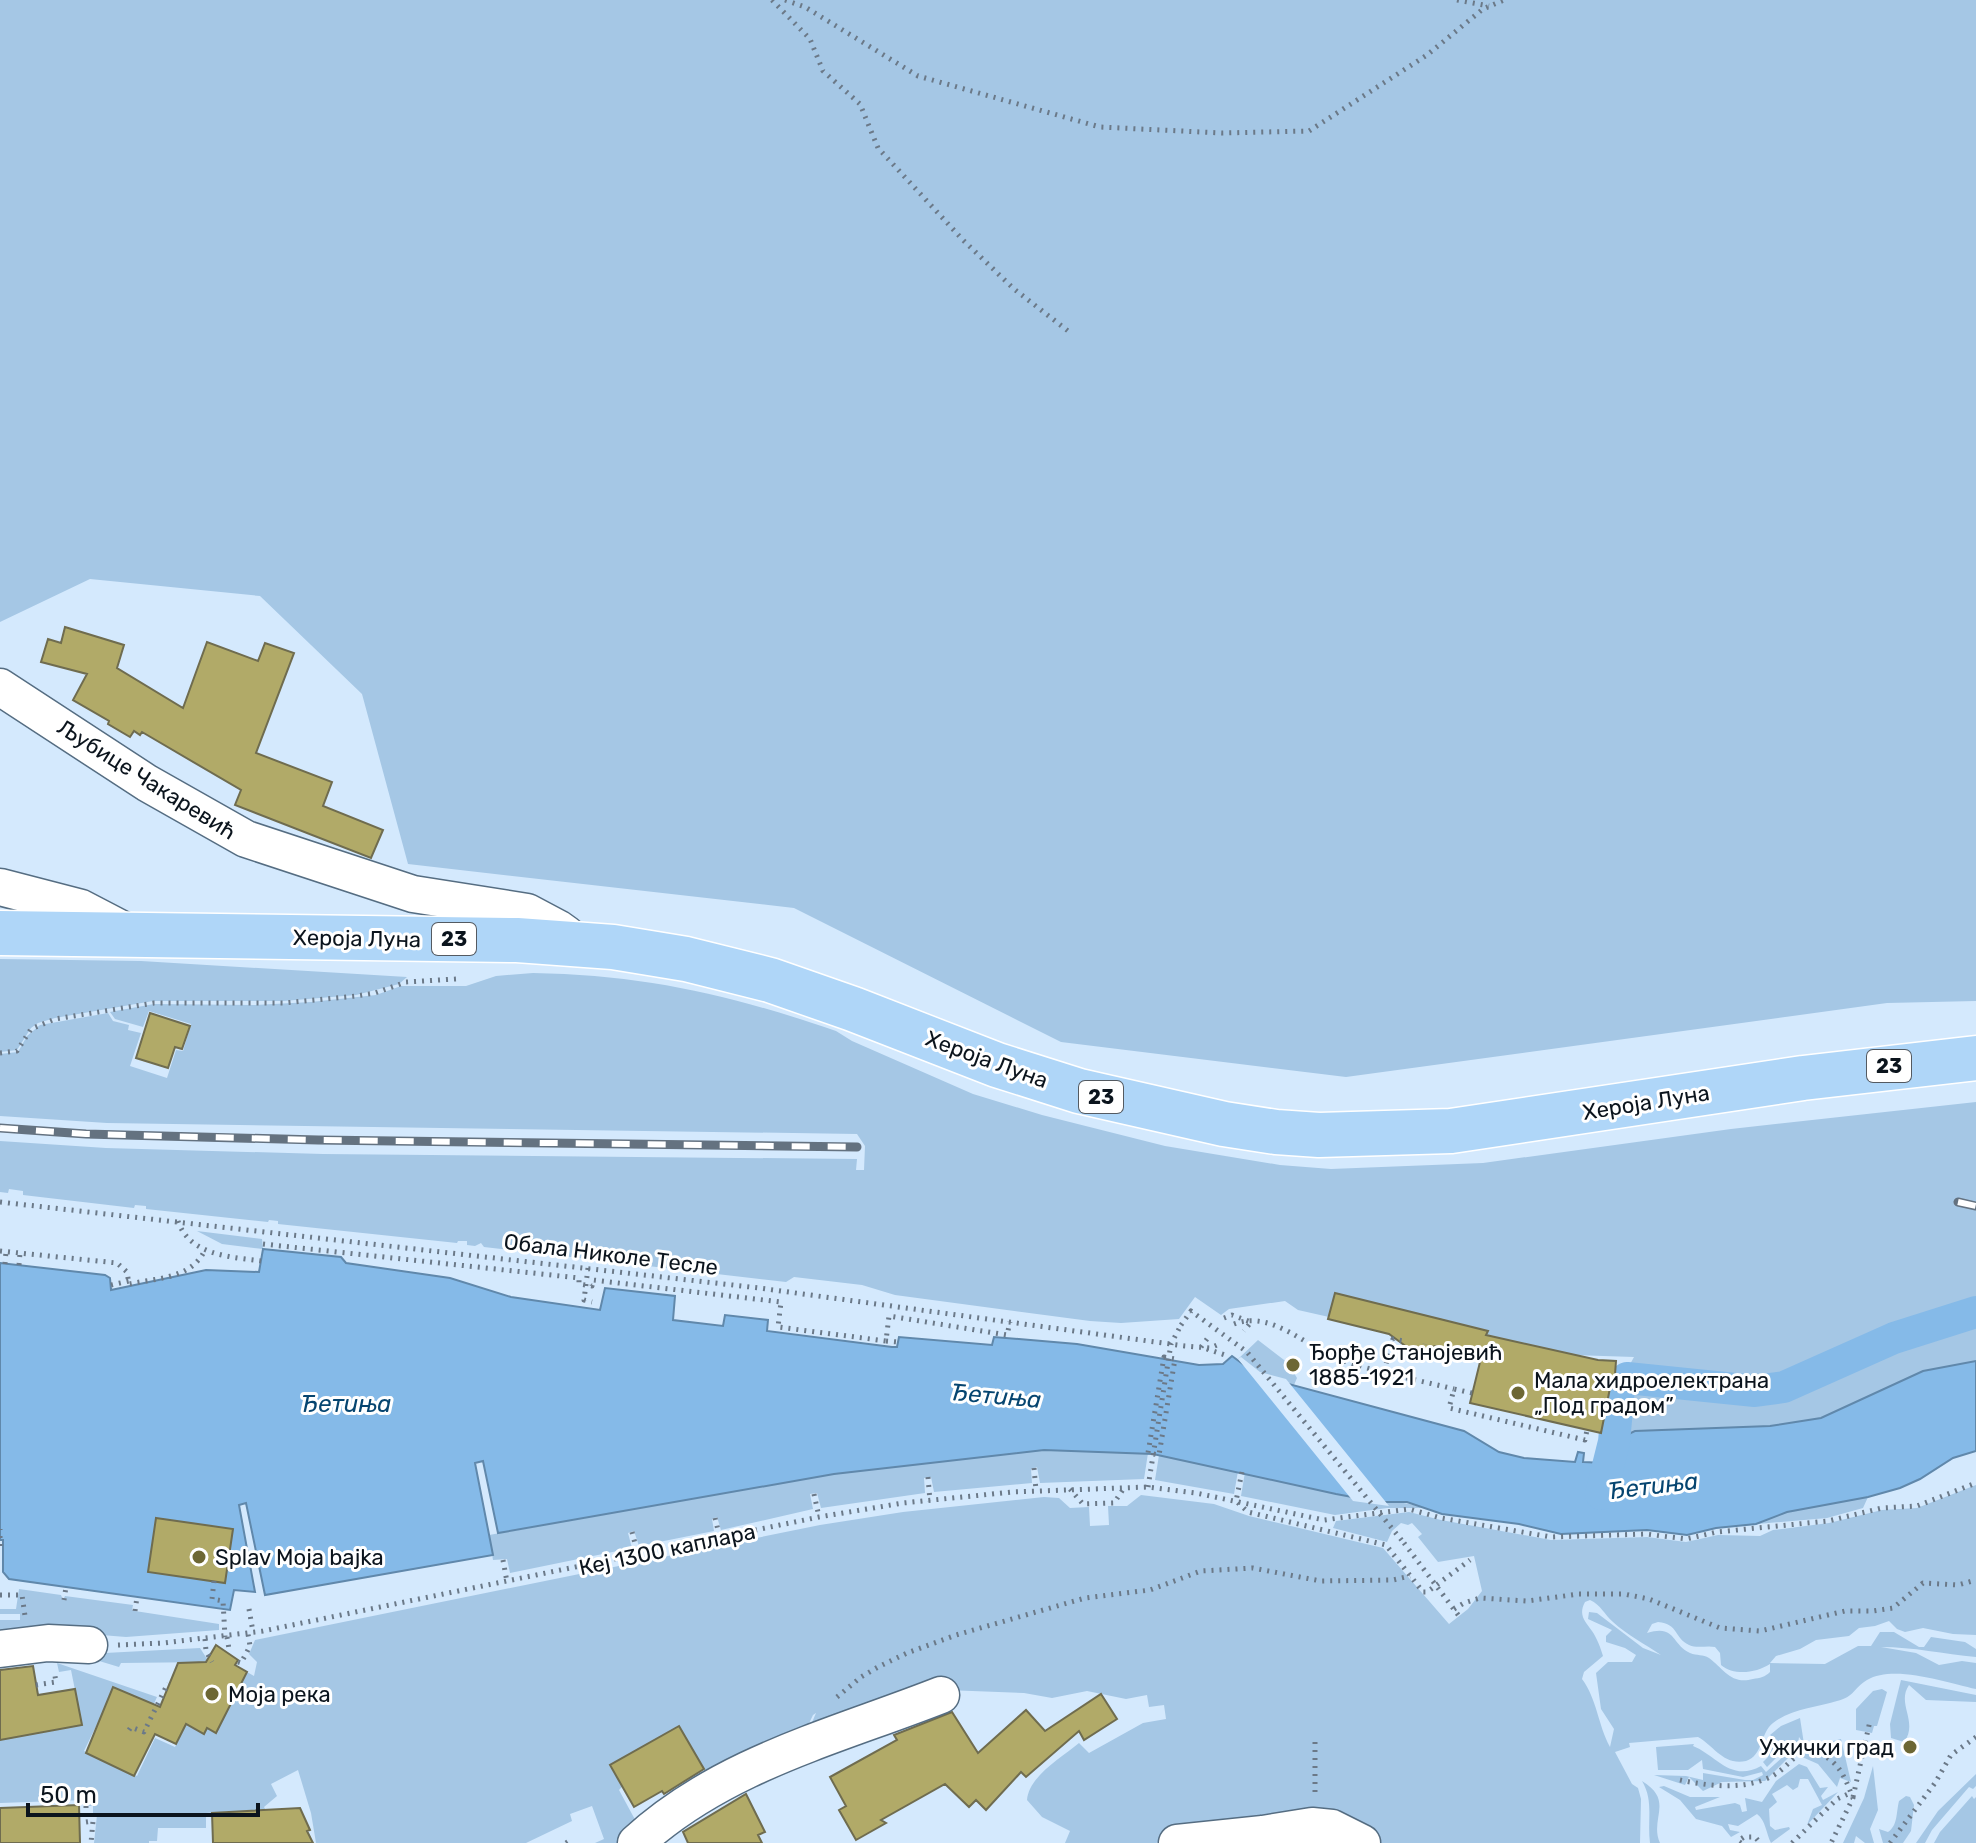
<svg xmlns="http://www.w3.org/2000/svg" width="1976" height="1843" viewBox="0 0 1976 1843" font-family="Rubik,sans-serif">
<rect width="100%" height="100%" fill="#d4e9fd"/>
<!-- green -->
<path fill="#a5c7e5" fill-rule="evenodd" d="M0,0h1976v1001l-89,2 -541,74 -285,-35 -267,-134 -386,-44 -46,-170 -102,-98 -170,-17 -90,43z
M0,959l141,2 266,16 -8,7 -43,11 -73,6h-130l-98,17 -17,5 -7,5 -14,22 -17,2z
M533,973c112,2 198,22 303,58l16,10 121,53 69,21 123,31 115,19 51,4 152,-6 248,-34 245,-27v198l-83,28 -95,44 -33,9 -137,-13 6,-11 -61,-2 -87,-20 1,-4 -151,-38 -7,24 -31,-7 -13,-9 -56,8 -8,6 -26,-18 -16,22 -58,4 -31,-2 -195,-26 -33,-10 -68,-8 -8,5 -302,-35 -3,-4 -6,3 -8,-1v-4h-9l-1,2 -179,-19v-3l-9,-1 -1,2 -122,-13v-3l-11,-1 -1,3 -111,-13v-4l-14,-2 -1,4 -8,-1v-51l106,7 217,6 534,5 -1,11h8l1,-24 -8,-12 -750,-11 -107,-7v-62l18,-2 9,-16 13,-11 68,-12 5,8 16,4 -1,5 13,3 -11,33 37,12 9,-28 7,1 8,-27 -42,-13 -6,16 -28,-8 -5,-7 44,-8 101,1 56,-3 65,-7 25,-9h65l30,-10z
M197,1231l65,8 1,10 -41,-5z
M1976,1323v38l-53,10 -102,47 -51,8 -141,7 -4,3 1,-49 129,13 25,-2 116,-50z
M1258,1340l30,23 9,15 -3,7 -35,-9 -21,-17z
M1044,1450l104,3 -4,26 -104,4 -3,-16 -6,2 1,14 -98,9 -3,-15 -7,1 1,15 -104,15 -4,-15 -7,1 3,15 -92,21 -4,-13 -5,2 2,12 -75,15 -5,-15 -6,2 4,15 -122,25 -3,-14 -14,1 -4,-25 345,-61z
M1159,1455l79,16 -4,23 -79,-14z
M1245,1472c43,10 85,21 128,29 17,3 32,-1 49,7h-35l-52,7 -94,-19z
M1976,1485v150l-23,-1 -30,-6 -18,4 -8,-3 -8,-8 -14,5 -16,2 -10,8 -33,4 -16,9 -24,7 -6,7 55,1 33,-18h13l9,-14h14l25,15h5l7,-10 34,5 11,7v8c-32,-3 -63,-10 -95,-10l35,6 23,12 23,-4 14,2v26c-29,-6 -82,-25 -109,-9 -13,8 -13,17 -30,21 -20,6 -46,8 -64,22 -13,10 -10,33 -27,38 -22,5 -32,-15 -48,-24l-69,6 1,4 -15,5 17,32 6,4 3,11 -1,44h-264l-209,-4 -11,4h-91l5,-12 -28,-14 -15,-17c2,-24 34,-42 52,-57l10,10 54,-30 23,-4 -2,-14 -15,2 -2,-12 -21,4 -39,-8 -35,7 -28,-5 -78,-3 -138,42 8,-19 -3,2 -8,17 -98,44 -28,-49 -60,63 20,37 -18,16h-26l9,-4 -12,-33 -22,8 2,7 -46,22h-210l-5,-30 -13,-43 -27,14 6,12 -13,11 13,26 -42,-22 -29,2v15h-48l-1,13h-8v2h-55l3,-28h-4v-9h-5l-2,-6 -86,3v-63l79,-30 -8,-40 -12,2 -2,-9 100,34 -14,31 -42,-12 -17,35 53,25 18,-38 20,9 11,-23 18,9 3,-5 9,4 31,-60 7,4 3,-14 -8,-8 6,-14 565,-115 83,-13 141,-15 15,1 11,10 19,-1 1,19 19,-1 -1,-19h19l14,-11 73,9 35,12 134,32 66,76 19,-15 14,-18 -8,-35 -36,6 -20,-25 4,-3 -10,-11 -4,2 -7,-2 -9,8 -5,11 -54,-14 3,-7 73,-9 32,8 110,20 96,-3 39,5 32,-7 42,1 13,-6 56,-7 53,-13 35,-2zM1590,1600c11,5 14,14 23,22 14,13 32,22 48,33l-18,-7 -46,-35 -8,-1 -1,7 24,11 -6,6v6l19,6 11,7 -4,7h-24l-12,11 5,36 13,20 -4,18c-12,-22 -13,-48 -28,-68l2,-7 19,-16c-2,-7 -6,-18 -11,-25 -7,-10 -14,-16 -7,-29zM1658,1622c21,2 16,16 31,23 9,4 17,0 26,2l5,6 1,12c13,11 35,8 49,-1v8c-5,5 -10,6 -17,7 -22,6 -29,-10 -44,-21 -6,-4 -12,-2 -19,-5 -19,-9 -14,-29 -43,-20l5,-9z
M1868,1497l-5,11 -36,10 -71,6 31,-12z
M19,1589l42,6 2,5 2,-4 68,9 -1,5 3,1 84,13v6l-93,7 -37,-3 -89,2v-16h20v-6h-20v-5h16z
M200,1648l9,14 -88,1 -2,4 -33,-10v-3z
M1901,1680l75,15v7l-50,-2 -17,-15c-13,19 10,37 -5,57l-13,-4 -1,-14z
M1882,1689l5,3 -10,34h-3l-2,7 -16,-3v-21l17,-18z
M1800,1718l4,26 -5,-7 -1,7 -5,-4 -3,6 4,2h9l3,6h12v-9l23,-6 10,43 -11,-4 -3,9 -19,-23 -25,-11 -28,28 -43,1 -19,9 -14,-14 -4,8 -31,-10 32,1 17,4v-7l42,7h8l10,-5 -1,-3 -19,5 -40,-8 -1,-9 -14,10h-30l-2,-23 38,-3 -1,2c23,9 38,37 68,20l5,6 19,-17 -3,-3 -15,15 -4,-5 5,-5 4,-16 15,11 3,-3 -20,-14 11,-9z
M1799,1764l8,3 13,21 8,-1 -7,9 2,4 15,-8 -31,33 6,-16 9,-4 -14,-26h-8l-2,8 -5,3 -6,-5 -15,9 5,8 -8,7 1,17 5,4 14,-3 1,2 -19,14c-5,-10 -5,-22 -14,-29l-19,12 -10,-2 2,6 10,2 -9,5 -9,-11 -26,-7 -16,-19 -21,-13 5,-1 26,11h30l-25,10 1,3 39,-7 5,2 2,7 5,-1 -2,-13 17,4 14,-21z
M1873,1766l5,44 -8,19 4,14h-9l-9,-7 -2,7h-11l21,-45z
M1976,1774v12l-3,3 -4,-2 -37,43 -7,13h-9l22,-32z
M1642,1781c33,20 7,38 18,62h-10c-3,-23 4,-42 -8,-62z
M1906,1796l4,1 4,8 -3,26 -8,12h-20l-4,-14 9,3c10,-7 8,-19 11,-31z
M1972,1796l2,3 2,-2v46h-42l6,-11z"/>
<!-- water -->
<path fill="#85bae8" stroke="#6088ab" stroke-width="2" d="M263,1249l78,8 5,6 104,15 61,19 89,13 5,-22 70,8 -2,24 50,6 2,-11 43,5 -1,11 125,16h5l2,-10 93,8 2,-8 83,7 122,21 24,-1 9,-8 27,20 205,55 35,21 25,6 51,4 3,-10 6,1 -1,9c6,0 14,1 20,0 16,-4 16,-26 32,-31l135,-5 51,-8 102,-47 53,-10v90l-23,7 -33,21 -20,9 -32,9 -81,15 -31,12 -40,4 -29,7 -40,-5 -86,4 -42,-10 -77,-10 -35,-12h-28l-43,-8 -183,-40 -109,-4 -210,24 -336,59 -15,-72 -8,2 18,92 -228,40 -19,-92 -7,2 16,87 -21,-2 -4,20 -221,-31 -6,-7v-32h-3v-277l105,12 5,3 1,12 95,-20 53,2z"/>
<!-- pier -->
<path fill="#d4e9fd" d="M1241,1357l19,15 26,7 103,127 -36,-5 -115,-142z"/>
<g fill="none" stroke-linecap="round" stroke-linejoin="round">
<!-- canal -->
<path stroke="#85bae8" stroke-width="32" d="M1627,1378l128,13 29,-4 110,-49 82,-26
M1601,1494l13,-52 5,-54"/>
</g>
<!-- building -->
<path fill="#b1aa68" stroke="#6f6c4f" stroke-width="2" d="M65,627l59,18 -7,23 66,40 24,-66 51,19 7,-18 29,10 -38,100 76,29 -9,24 60,24 -12,28 -136,-53 6,-15 -99,-58 -2,3 -6,-4 -4,6 -22,-13 1,-3 -36,-21 14,-26 -46,-12 7,-23 13,4z
M150,1013l40,13 -8,23 -7,-2 -7,21 -32,-10z
M1335,1293l153,38 -2,4 112,25 18,1 -2,27h-4l-9,45 -131,-30 11,-45 -46,-12 -20,7 -26,-19 -61,-15z
M156,1518l77,11 -8,54 -77,-11z
M216,1645l22,15 -3,5 12,7 -31,61 -9,-5 -3,6 -18,-10 -10,20 -21,-10 -21,42 -48,-23 27,-66 47,20 18,-44 28,-1z
M33,1666l5,29 37,-6 7,36 -82,15v-70z
M1101,1694l16,25 -33,21 -5,-9 -53,46 -5,-5 -35,38 -10,-10 -7,7 -24,-23 -64,36 5,3 -30,17 -17,-30 7,-4 -16,-29 67,-37 -3,-5 58,-23 26,41 48,-43 19,21z
M679,1726l25,43 -40,25 -2,-3 -28,16 -24,-42z
M746,1794l19,38 -7,3 4,8h-74l-5,-11z
M79,1805l1,38h-80v-35z
M300,1808l10,22 -3,1 6,12h-100l-1,-30z"/>
<g fill="none" stroke-linecap="round" stroke-linejoin="round">
<!-- street casing -->
<g stroke="#556d82" stroke-width="39">
<path id="street" d="M0,687l147,96 99,56 167,55 114,18 32,17 7,5 2,8
M0,887l81,21 48,25
M0,1649l48,-6 41,2
M636,1843c86,-79 198,-106 305,-148
M1177,1843l86,-9 49,-8 20,2 30,15"/>
</g>
<!-- primary casing -->
<g stroke="#fff" stroke-width="47">
<path id="primary" d="M0,933l517,7 96,7 73,12 84,21 83,29 144,56 82,26 145,33 52,8 43,3 132,-4 352,-53 173,-20"/>
</g>
<!-- path -->
<path stroke="#6b7988" stroke-width="5" stroke-dasharray="2 6" stroke-linecap="butt" d="M772,0l38,39 13,32 37,33 18,44 85,92 51,49 58,45
M785,0l20,7 113,69 182,51 122,6 87,-2 118,-76 56,-46 21,-9
M1457,0l32,6
M0,1053l17,-2 14,-22 24,-10 99,-16h130l72,-7 19,-3 31,-11 50,-3
M0,1202l759,86 426,58 25,2 7,-3
M178,1221c11,34 52,36 83,40
M263,1244l316,34v6l13,2 1,-6 188,22 -3,25 108,14 3,-25 118,19 3,-13
M0,1251l117,12 10,9 2,12c28,-6 62,-5 76,-34
M5,1264l1,-13
M19,1265l1,-12
M588,1268l-4,32 8,2
M111,1285l18,-4
M1224,1318l8,-3 19,7 -7,9
M1234,1324c39,-15 75,26 110,37 36,12 74,19 110,28
M1207,1339l-6,8 24,8 2,-2
M886,1341l12,1
M1164,1357l11,2 -16,96 -11,-2z
M1384,1371l9,-32 10,2 1,8 9,5 10,-2 2,-8
M1472,1393l-18,-4 -5,19 136,32 2,-10
M1034,1468l2,22
M1242,1472l-6,29 12,11 138,33 37,47h4l43,-32
M928,1477l2,24
M1148,1487l23,-143 10,-19
M1070,1489l13,15 31,-1 10,-15
M814,1494l5,23
M715,1518l5,20
M632,1532l6,23
M1404,1543l55,73
M0,1546v-17
M503,1560l4,22
M214,1581l-2,18 11,2 2,36
M0,1595h22l3,21
M64,1600l2,-13
M249,1609l4,23
M1454,1609l10,-6 16,-5 47,3 52,-7h45l25,5 71,29 40,3 85,-20h28l20,-3 30,-25 35,2 18,-5
M135,1611l2,-14
M227,1637l2,12
M205,1639l1,12 6,11
M118,1645l45,-2 100,-12 556,-114 84,-14 109,-11 136,-5 48,6 128,27 85,-11 32,9 110,19 95,-3 40,5 31,-7 111,-11 54,-13 35,-2 59,-23
M238,1662l3,1 9,-17 -2,-12
M36,1685l20,-3 -1,-6
M837,1697l24,-20 17,-10 29,-14 49,-18 129,-37 65,-8 51,-19 52,-3 68,13 72,-1 17,-4
M129,1730l2,-3 13,5 24,-49
M1315,1742v55
M1680,1780c28,6 66,11 94,-5 15,-9 18,-20 37,-26 27,12 31,21 42,49
M1853,1797l17,-76
M86,1806v16l7,-1 -2,22
M566,1843l3,-2 1,2
M1741,1843l-3,-2 6,-4h11l5,6
M1792,1843l45,-44 11,-5 5,4 -22,45
M1890,1843l45,-60 16,-28 25,-18"/>
<!-- street -->
<use href="#street" stroke="#fff" stroke-width="36"/>
<!-- primary -->
<use href="#primary" stroke="#afd6f8" stroke-width="44"/>
<!-- rail casing -->
<g stroke="#647280" stroke-width="9">
<path id="rail" d="M0,1128l86,6 232,6 539,7
M1958,1202l18,4"/>
</g>
<!-- rail -->
<use href="#rail" stroke="#fff" stroke-width="6" stroke-dasharray="18" stroke-linecap="butt"/>
<!-- path-bridge -->
<path stroke="#6b7988" stroke-width="5" stroke-dasharray="2 6" stroke-linecap="butt" d="M1181,1325l10,-14 56,41 157,191"/>
</g>
<!-- markers -->
<g fill="#6d6734" stroke="#fff" stroke-width="3">
<circle cx="1293" cy="1365" r="8"/>
<circle cx="1518" cy="1393" r="8"/>
<circle cx="199" cy="1557" r="8"/>
<circle cx="212" cy="1694" r="8"/>
<circle cx="1910" cy="1747" r="8"/>
</g>
<g text-anchor="middle" stroke-width="6" stroke-linejoin="round" paint-order="stroke">
<!-- shield labels -->
<g fill="#fff" stroke="#545a61" stroke-width="2">
<rect x="432" y="923" width="44" height="32" rx="6"/>
<rect x="1867" y="1050" width="44" height="32" rx="6"/>
<rect x="1079" y="1081" width="44" height="32" rx="6"/>
</g>
<g font-size="20" font-weight="bold" fill="#0b141d">
<text x="454" y="946">23</text>
<text x="1889" y="1073">23</text>
<text x="1101" y="1104">23</text>
</g>
<!-- street labels -->
<g font-size="22" fill="#0b141d" stroke="#fff">
<text transform="translate(147 779) rotate(32)" y="8">Љубице Чакаревић</text>
<text transform="translate(357 938) rotate(1)" y="8">Хероја Луна</text>
<text transform="translate(987 1059) rotate(20)" y="8">Хероја Луна</text>
<text transform="translate(1646 1102) rotate(-9)" y="8">Хероја Луна</text>
<text transform="translate(611 1254) rotate(7)" y="8">Обала Николе Тесле</text>
<text transform="translate(667 1549) rotate(-12)" y="8">Кеј 1300 каплара</text>
</g>
<!-- poi labels -->
<g font-size="22" fill="#0b141d" stroke="#fff" text-anchor="start">
<text x="1309" y="1360">Ђорђе Станојевић<tspan x="1309" dy="25">1885-1921</tspan></text>
<text x="1534" y="1388">Мала хидроелектрана<tspan x="1534" dy="25">„Под градом”</tspan></text>
<text x="215" y="1565">Splav Moja bajka</text>
<text x="228" y="1702">Моја река</text>
<text x="1894" y="1755" text-anchor="end">Ужички град</text>
</g>
<!-- water labels -->
<g font-size="24" font-style="italic" fill="#064570" stroke="#fff">
<text transform="translate(996 1396) rotate(5)" y="8">Ђетиња</text>
<text x="346" y="1412">Ђетиња</text>
<text transform="translate(1653 1486) rotate(-7)" y="8">Ђетиња</text>
</g>
</g>
<!-- scale -->
<path d="M28 1803v12h230v-12" fill="none" stroke="#0b141d" stroke-width="4"/>
<text x="40" y="1803" font-size="24" fill="#0b141d" stroke="#ffffff" stroke-width="6" paint-order="stroke">50 m</text>
</svg>
